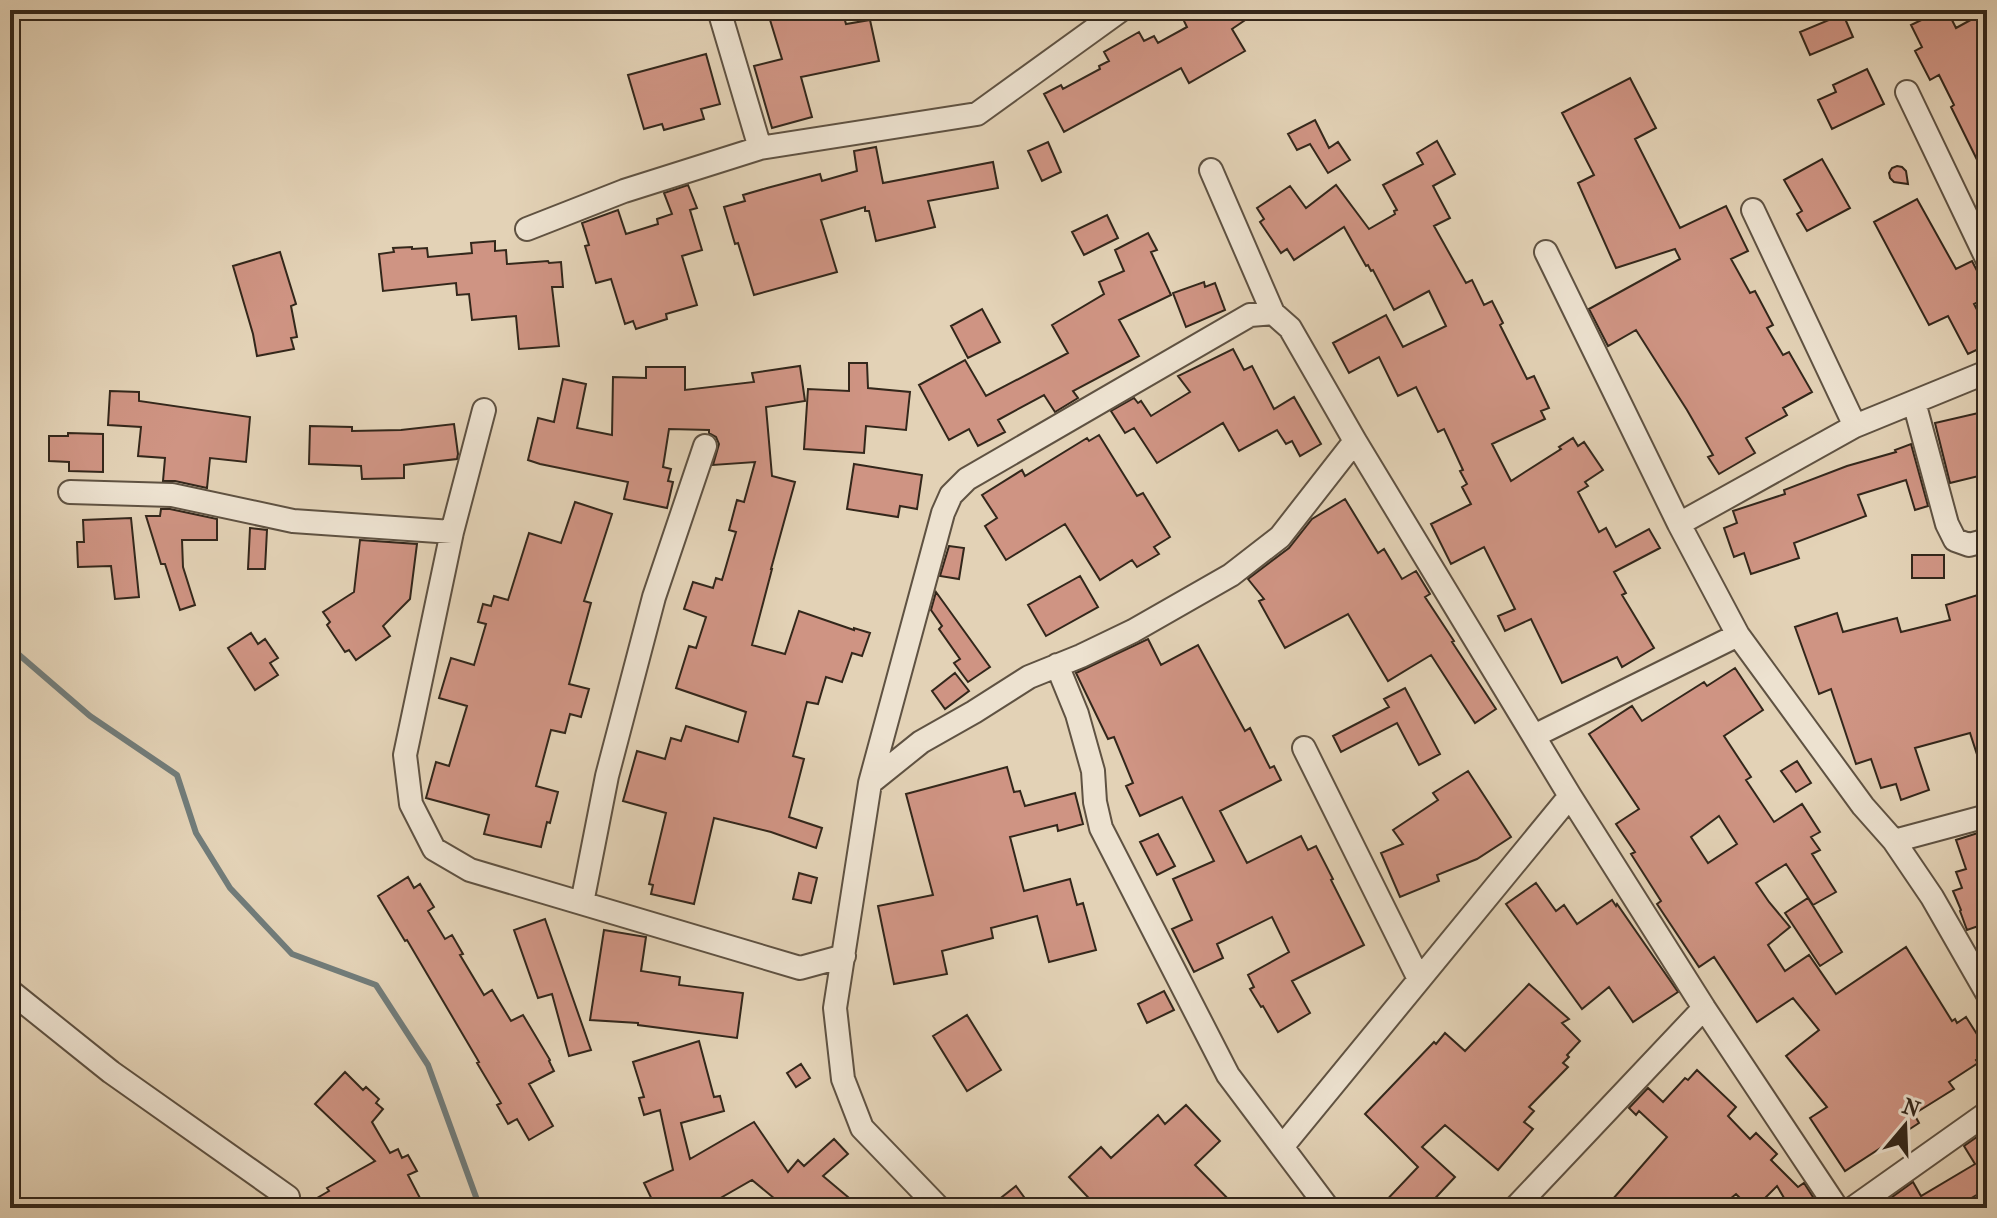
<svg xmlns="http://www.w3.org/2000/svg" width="1997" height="1218" viewBox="0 0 1997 1218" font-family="'IM FELL French Canon',serif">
<rect width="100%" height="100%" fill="#e3d2b6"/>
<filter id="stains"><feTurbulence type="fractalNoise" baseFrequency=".0025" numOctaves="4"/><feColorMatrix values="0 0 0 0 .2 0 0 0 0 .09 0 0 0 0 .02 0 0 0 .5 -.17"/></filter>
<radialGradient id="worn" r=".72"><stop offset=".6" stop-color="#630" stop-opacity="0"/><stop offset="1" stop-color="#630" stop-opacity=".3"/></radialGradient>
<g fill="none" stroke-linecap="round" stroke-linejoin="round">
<!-- stream -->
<path stroke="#717c7a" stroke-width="6" d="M10,647l80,69 87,59 19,58 34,55 62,66 84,31 52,80 52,143"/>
</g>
<!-- building -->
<path fill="#cf9483" stroke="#33271b" stroke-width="2" fill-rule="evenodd" d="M767,10h75l4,14 24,-4 9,41 -78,16 11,40 -40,11 -18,-62 28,-7z
M1203,10h57l-28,19 13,22 -56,32 -8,-15 -117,64 -20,-38 17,-9 2,4 37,-20 -1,-3 10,-5 -5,-9 35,-20 5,9 10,-5 4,7 29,-16 -3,-6z
M1942,10h5l9,18 31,-17v169l-36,-73 3,-2 -15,-30 -9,5 -15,-29 7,-4 -11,-22z
M1843,14l10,23 -43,18 -10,-23z
M706,54l14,50 -19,5 3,10 -40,11 -2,-6 -18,5 -16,-54z
M1867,69l17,35 -52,25 -14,-29 18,-8 -3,-7z
M1630,78l26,50 -21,11 45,89 46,-22 22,45 -17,8 19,34 5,-2 18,34 -6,3 16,27 6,-3 23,40 -29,16 4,7 -41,23 9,15 -36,21 -11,-17 5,-2 -26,-45 -51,-80 -28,16 -19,-37 91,-50 -5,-10 -59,19 -38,-85 16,-8 -32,-62z
M1315,120l14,28 9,-6 12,18 -22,13 -18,-29 -13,6 -9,-16z
M1437,141l18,33 -22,12 17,32 -16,8 32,57 6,-3 12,25 8,-4 11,22 -3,2 27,54 7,-3 15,32 -8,3 4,8 -53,25 19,37 50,-32 -2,-2 14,-9 5,8 6,-4 19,28 -18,12 3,4 -10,6 21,40 7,-4 10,19 33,-18 11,19 -46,24 12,21 -4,2 32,53 -32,19 -5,-10 -55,26 -31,-64 -26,12 -7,-15 17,-7 -31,-62 -33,17 -20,-40 40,-20 -9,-17 5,-3 -7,-13 3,-1 -19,-41 -6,3 -22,-45 -18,9 -19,-39 -30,16 -16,-30 53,-28 17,32 43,-21 -17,-35 -35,19 -21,-40 -2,1 -3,-6 -2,1 -22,-39 -50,33 -7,-11 -6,4 -21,-31 4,-3 -7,-11 33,-22 16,22 30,-23 33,44 26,-15 -1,-3 3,-1 -14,-25 40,-21 -6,-11z
M1048,142l13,30 -19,9 -14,-30z
M876,147l7,36 110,-21 5,26 -70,13 7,26 -59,14 -7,-30h-4v-4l-44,13 16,52 -83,23 -16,-52 -3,1 -11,-37 21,-6 -2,-6 24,-7 53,-14 2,7 35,-10 -3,-20z
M1822,159l28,49 -43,23 -10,-17 5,-3 -18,-31z
M1897,166l5,1 4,4 2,13 -14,-2 -4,-4 -1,-5 3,-5z
M688,185l9,23 -7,2 12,40 -20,6 15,49 -31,9 1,5 -31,10 -3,-8 -8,3 -14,-45 -15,4 -11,-37 4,-1 -7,-22 36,-13 8,24 32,-10 -1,-5 15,-5 -8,-21z
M1917,199l39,70 16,-8 15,29v8l-13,6 13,25v16l-19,9 -20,-38 -19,9 -55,-103z
M1107,215l11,23 -34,17 -12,-23z
M1148,233l9,17 -6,2 20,43 -52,25 20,36 -66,35 5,7 -23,14 -11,-17 -46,25 7,12 -27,14 -9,-17 -20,11 -30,-55 46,-25 21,36 82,-43 -16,-28 52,-31 -5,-12 25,-11 -9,-21z
M495,241v10l11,-1 1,14 41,-3 1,2 12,-1 2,25h-11l7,59 -40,3 -3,-33 -44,4 -3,-26 -12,1 -1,-12 -73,8 -4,-37 15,-2 -1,-4 19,-1v2l15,-1 1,9 44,-4 -1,-10z
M280,252l16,52 -5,2 6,31 -6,1 3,11 -37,7 -4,-22 -20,-68z
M1204,282l1,5 10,-4 10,27 -39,17 -13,-34z
M982,309l18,33 -32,16 -17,-32z
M1233,349l11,21 8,-4 22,43 20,-12 27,47 -21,12 -8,-15 -6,3 -9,-14 -38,21 -16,-28 -66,40 -23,-35 -9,5 -14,-22 23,-13 4,5 3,-2 10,15 39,-24 -12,-16z
M849,363h18l1,25 42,4 -4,38 -40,-4 -2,27 -60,-4 4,-60 41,2z
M800,366l5,35 -39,6 6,69 23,6 -24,87h1l-20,76 33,9 14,-43 55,19v-2l16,5 -8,23 -10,-3 -10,29 -16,-5 -8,27 -11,-2 -14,54 11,3 -15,58 33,11 -6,20 -45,-16 -57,-14 -20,86 -43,-10 2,-9 -4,-1 17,-71 -43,-12 14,-50 28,8 6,-21 10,3 5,-15 52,16 8,-30 -70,-24 13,-42 7,2 10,-31 -22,-8 9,-27 20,6 3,-10 6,2 14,-48 -7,-2 8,-30 7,2 11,-40 -42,3 6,-21 -3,-7 -7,-4v-3l-40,-1 -6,38 8,2 -3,12 5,1 -6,26 -43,-9 4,-17 -88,-18 -12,-4 10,-42 16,4 9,-43 23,5 -9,44 35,7 1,-58 33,1v-11h39v23l69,-8 -2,-9z
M110,391l29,1v9l111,16 -4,45 -36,-4 -3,30 -32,-7h-12l2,-23 -27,-2 3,-29 -33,-2z
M1987,411v63l-37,9 -15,-60z
M454,424l4,30 -1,5 -53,6v13l-42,1 -1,-13 -52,-2 1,-38 42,1v4l49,-1z
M68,433l35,1v38l-34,-1v-9l-20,-1v-25h19z
M1099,435l38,61 6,-3 27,44 -16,10 5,7 -22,13 -5,-7 -32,20 -35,-56 -59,36 -21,-34 12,-8 -15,-23 40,-25 3,6 62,-38 2,3z
M1911,444l17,62 -13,4 -9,-30 -48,15 8,21 -72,27 5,15 -48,16 -7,-21 -10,4 -10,-29 13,-5 -4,-12 52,-17 -1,-4 63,-24 49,-14 -1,-2z
M854,464l68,11 -5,34 -17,-3 -2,11 -51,-8z
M1345,499l33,54 6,-4 18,30 14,-8 14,23 -5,3 29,44 -2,1 44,67 -21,14 -44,-68 -43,26 -40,-67 -63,34 -26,-47 5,-2 -16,-20 41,-31 23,-29z
M575,502l37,12 -28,87 7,2 -22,81 20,5 -8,28 -11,-3 -5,19 -14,-3 -15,56 22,6 -8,31 -3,-1 -6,25 -57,-13 5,-19 -63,-17 10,-36 13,4 18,-60 -28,-8 12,-40 23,7 12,-41 -8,-2 5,-18 8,2 3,-10 14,4 21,-67 32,10z
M161,509h9l47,10v21h-35l1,27 12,38 -15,5 -15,-46h-4l-15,-48h14z
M131,518l8,79 -24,2 -4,-33 -33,1 -1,-25h7l-1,-22z
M250,528l17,2 -2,39h-17z
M360,540l57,4 -7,55 -27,27 7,10 -34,24 -7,-10 -4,2 -18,-27 3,-3 -7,-10 31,-20z
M949,546l15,2 -5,31 -19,-3z
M1912,555h32v23h-32z
M1080,576l18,31 -52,29 -18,-31z
M936,592l54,75 -22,15 -14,-19 6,-4 -21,-30 3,-3 -11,-16z
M1987,592v183l-3,1 -14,-43 -55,15 14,42 -28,10 -5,-16 -15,4 -10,-29 -15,5 -25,-75 -12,5 -24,-67 42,-14 6,19 54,-14 4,14 49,-12 -4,-15z
M251,633l7,11 7,-5 13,19 -8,5 8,12 -23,15 -27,-42z
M1148,639l13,26 37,-20 47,86 5,-3 20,40 4,-2 7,14 -61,31 27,52 54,-27 7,14 8,-4 17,33 -2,1 33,65 -72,36 18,32 -32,19 -15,-26 -2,1 -11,-18 4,-2 -6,-12 41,-23 -17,-35 -55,27 6,14 -29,14 -22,-43 20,-9 -19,-41 41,-18 -32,-64 -42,19 -14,-30 7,-3 -19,-46 -6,2 -32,-66z
M1735,668l28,42 -39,26 27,41 -5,3 28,42 28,-18 18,28 -9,5 9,13 -8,4 24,38 -23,13 -27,-41 -30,19 13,19 21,25 -22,18 17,26 24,-16 27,39 70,-47 46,74 3,-2 2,4 9,-6 21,33v3l-11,7 2,3 -29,19 5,7 -40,25 5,9 -74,48 -35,-53 17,-11 -41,-51 33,-26 -26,-32 -36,24 -43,-65 -15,10 -42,-63 4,-3 -30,-47 4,-2 -19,-28 23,-15 -50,-75 43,-28 10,15 62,-39 3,4zM1719,816l18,28 -29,19 -17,-26z
M955,673l14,18 -24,18 -13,-18z
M1405,688l35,66 -21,11 -22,-42 -56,29 -8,-16 56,-29 -5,-8z
M1797,761l14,22 -15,9 -15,-21z
M1007,767l7,25 6,-1 5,15 50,-13 8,31 -25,7 -1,-6 -47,12 14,54 46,-12 7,26 6,-2 13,47 -47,12 -12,-46 -46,12 2,10 -51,13 5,23 -53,10 -16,-78 55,-11 -27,-101z
M1468,771l43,66 -34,22 -40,16 2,6 -39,16 -19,-44 22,-9 -10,-14 45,-30 -5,-7z
M1987,830v93l-20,7 -7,-19 1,-1 -8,-19 9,-3 -6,-16 10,-3 -10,-29z
M1158,834l17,32 -18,9 -17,-33z
M799,873l18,5 -6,25 -18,-4z
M408,877l6,11 6,-4 14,23 -6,4 17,28 7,-4 11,19 -3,1 24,40 8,-5 19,31 12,-6 27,45 -1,1 5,10 -25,13 24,42 -24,14 -12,-21 -9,5 -11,-19 4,-2 -24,-40 2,-1 -72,-122 -2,1 -27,-45z
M1536,883l20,28 8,-6 13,19 35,-24 4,6 1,-2 61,88 -45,30 -24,-35 -27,22 -76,-105z
M1808,898l34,54 -22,14 -35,-53z
M545,919l46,131 -22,6 -17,-62 -14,4 -24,-68z
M604,930l42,7 -5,34 39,6 -1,8 64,8 -6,45 -99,-13v-2l-48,-3z
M1529,984l40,35 -7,4 18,18 -13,14 2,2 -6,6 5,4 -39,40 5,4 -10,11 9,7 -35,41 -53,-45 -23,22 33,30 -29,31h-47l39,-41 -53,-53 69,-72 2,2 9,-11 20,18z
M1164,991l10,19 -27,13 -9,-19z
M967,1015l34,55 -34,21 -34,-55z
M699,1041l15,56 6,-1 4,15 -43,12 9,36 64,-37 34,50 10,-12 6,6 30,-27 14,15 -25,22 38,32h-75l-34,-28 -49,28h-47l-12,-25 29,-13 -13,-60 -16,5 -5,-17 5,-1 -11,-35z
M801,1064l9,14 -14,9 -9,-14z
M1697,1070l39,37 -8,9 22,23 6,-6 21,21 -6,6 27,27 6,-4 16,25h-30l-13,-22 -22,22h-5l-14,-14 -17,14h-114l62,-71 -28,-26 -3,4 -7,-7 19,-20 15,14 22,-24 3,2z
M345,1072l18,18 3,-3 13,12 -3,4 7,6 -11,13 18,31 8,-4 4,9 6,-3 9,16 -9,4 13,25 -16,8h-105l29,-17 -2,-3 48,-27 -60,-57z
M1186,1105l34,36 -25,24 42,43h-139l-29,-31 32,-30 10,11 47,-43 7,9z
M1987,1130v59l-33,19h-77l36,-26 8,14 54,-32 -11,-18z
M1016,1186l16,22h-44z"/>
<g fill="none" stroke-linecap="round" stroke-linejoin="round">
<!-- minor casing -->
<g stroke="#5f5242" stroke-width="26">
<path id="minor" d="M719,10l41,138
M1907,92l80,167
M1211,170l62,143
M1753,210l102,216
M527,229l97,-38 136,-43 217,-34 144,-104
M1546,252l133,272 59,111 125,171 31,35 38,56 55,96
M1914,402l33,122 8,16 14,5 18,-5
M484,410l-32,122 -47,223 6,49 23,45 36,21 330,98 44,-12
M70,492l102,3 121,26 159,11
M1679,524l176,-98 132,-54
M1057,665l20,49 16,57 2,31 6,26 127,247 100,133
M1534,736l204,-101
M1304,748l115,231
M870,783l51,-41 53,-30 55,-35 52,-21 52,-25 98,-56 49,-38 75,-96
M1894,841l93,-25
M582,903l25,-127 47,-179 51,-151
M10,991l101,81 177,125
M1282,1147l288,-351
M939,1208l-77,-80 -19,-49 -8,-71 35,-225 73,-270 8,-18 16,-16 283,-164 23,-2 17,15 65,113 215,355 134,212 133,200
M1515,1208l189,-200
M1853,1208l134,-95"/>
</g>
<!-- minor -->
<use href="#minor" stroke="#ede2d0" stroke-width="22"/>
</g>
<!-- margin -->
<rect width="1997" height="1218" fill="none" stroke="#e3d2b6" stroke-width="40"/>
<rect x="12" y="12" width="1973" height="1194" fill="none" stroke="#33271b" stroke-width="4"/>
<rect x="20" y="20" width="1957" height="1178" fill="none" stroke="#33271b" stroke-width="2"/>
<!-- north arrow -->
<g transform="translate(1905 1126) rotate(19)" stroke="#ede2d0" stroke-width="6" paint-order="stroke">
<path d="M0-6L14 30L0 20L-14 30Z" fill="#33271b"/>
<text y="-12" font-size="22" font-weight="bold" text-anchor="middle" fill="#33271b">N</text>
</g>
<rect width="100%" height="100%" filter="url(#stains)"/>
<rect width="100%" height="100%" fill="url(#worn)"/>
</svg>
